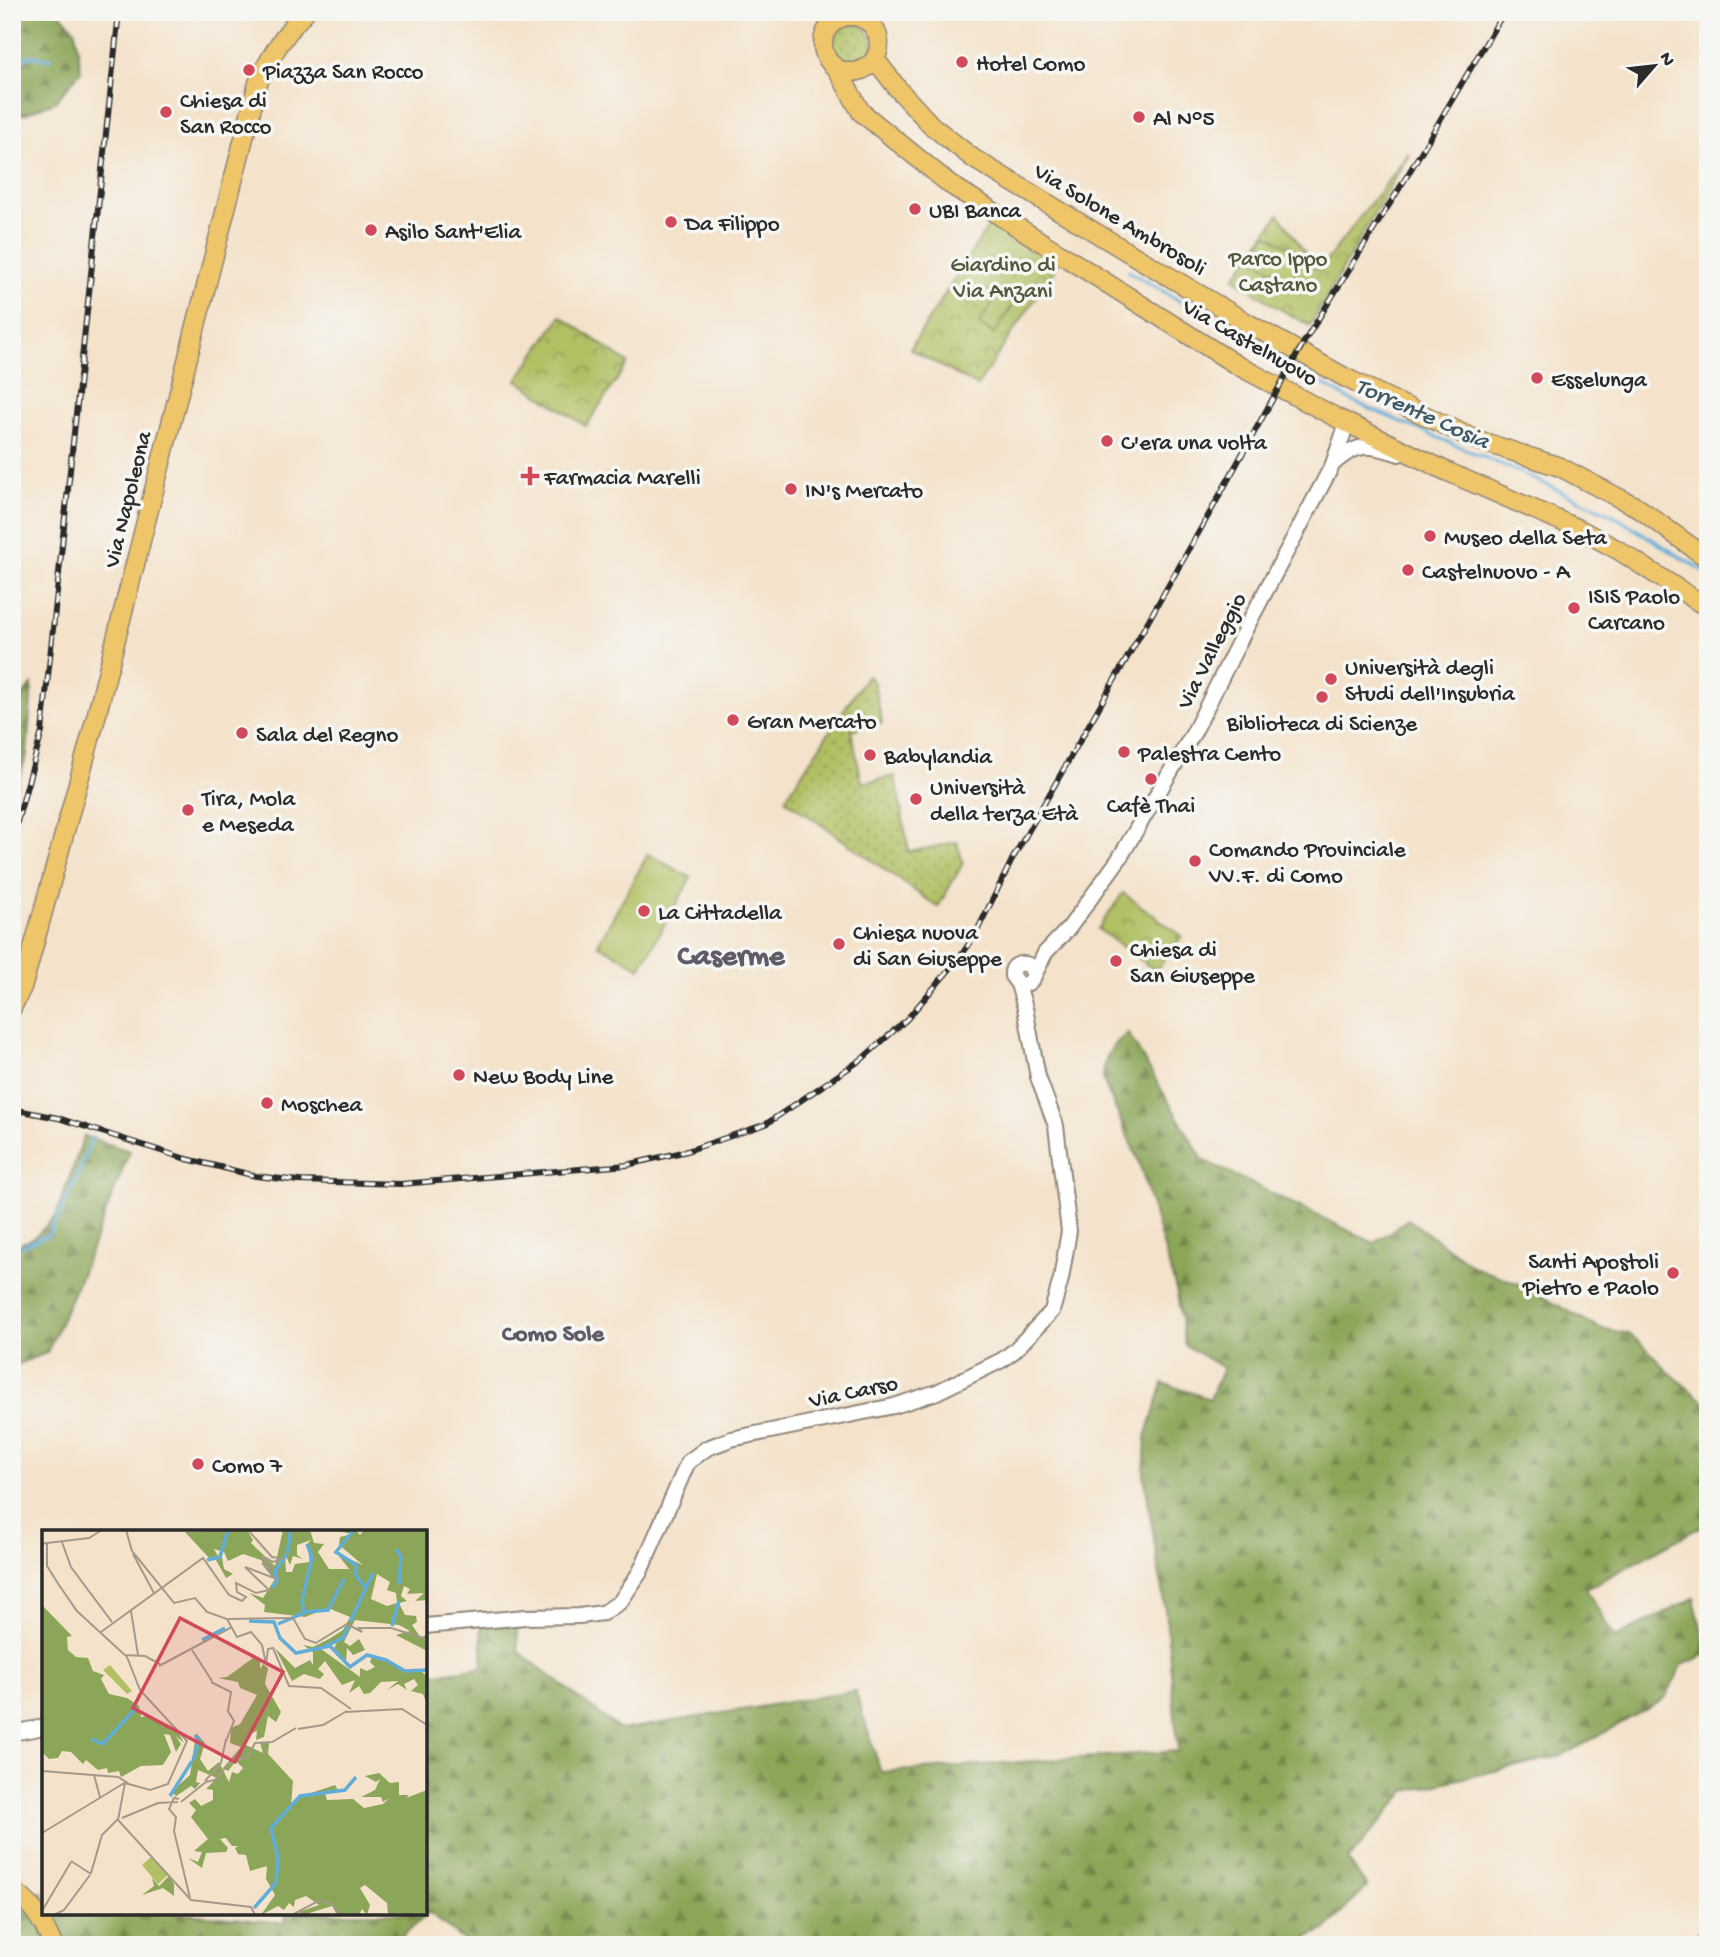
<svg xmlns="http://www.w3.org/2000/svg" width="1720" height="1957" viewBox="0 0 1720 1957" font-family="'Gochi Hand',sans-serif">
<defs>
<pattern id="grass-dots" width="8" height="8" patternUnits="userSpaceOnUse" patternTransform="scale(1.75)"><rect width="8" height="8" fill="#b1c063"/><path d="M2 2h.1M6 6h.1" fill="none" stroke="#909c52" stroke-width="1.8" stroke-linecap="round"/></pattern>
<pattern id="forest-firs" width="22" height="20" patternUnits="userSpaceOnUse" patternTransform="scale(1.75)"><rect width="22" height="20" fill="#8ca659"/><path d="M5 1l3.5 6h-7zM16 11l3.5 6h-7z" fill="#73874a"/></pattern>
<pattern id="park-crowns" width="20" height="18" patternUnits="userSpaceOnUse" patternTransform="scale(1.75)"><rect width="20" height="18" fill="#b1c063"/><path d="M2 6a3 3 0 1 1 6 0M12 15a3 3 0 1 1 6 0" fill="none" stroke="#909c52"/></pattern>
</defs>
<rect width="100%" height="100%" fill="#f6f6f2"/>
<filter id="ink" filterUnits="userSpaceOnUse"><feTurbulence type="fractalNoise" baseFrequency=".0143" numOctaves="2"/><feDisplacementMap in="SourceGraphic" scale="14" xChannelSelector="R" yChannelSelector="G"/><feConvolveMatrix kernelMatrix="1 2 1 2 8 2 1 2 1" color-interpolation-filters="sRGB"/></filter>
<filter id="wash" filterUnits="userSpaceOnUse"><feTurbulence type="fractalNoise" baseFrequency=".00686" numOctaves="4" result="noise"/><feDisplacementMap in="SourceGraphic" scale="28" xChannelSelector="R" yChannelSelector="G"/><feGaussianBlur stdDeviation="1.57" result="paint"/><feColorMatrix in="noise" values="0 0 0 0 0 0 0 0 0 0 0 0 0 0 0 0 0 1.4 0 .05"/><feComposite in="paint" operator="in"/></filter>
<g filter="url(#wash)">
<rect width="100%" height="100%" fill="#f4e2ca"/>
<!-- grass -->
<path fill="url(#grass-dots)" stroke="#6e7647" stroke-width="2" d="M831 45a21 21 0 1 1 42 0a21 21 0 1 1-42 0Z
M867,675l7,8 8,40 -31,7 11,53 33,-7 14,76 48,-10 6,21 -25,44 -153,-108z"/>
<!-- forest -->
<path fill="url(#forest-firs)" stroke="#5c6842" stroke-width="2" d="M12,12h47l16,18 6,41 -26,31 -31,12h-12z
M32,685l-5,69 -15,48v-91l2,1 6,-14z
M1128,1033l75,127 171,83 34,-24 66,48 45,17 80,44 30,6 16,13 22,23 39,34 2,14v105l-122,66 29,49 79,-40 13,56 -25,11 -17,34 -104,57 -155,35 -58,69 19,27 -42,43 -17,7 -2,8h-837l-40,-33 -37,33h-380v-52l32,-1v21h131l110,10 1,-10h139v-238l58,-8 -2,-43 36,2 1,25 102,79 235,-39 26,81 297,-21 -12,-135 -22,-141 2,-38 17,-54 47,16 13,-31 -38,-23 -8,-52 -38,-131 -36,-82c0,-22 7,-34 25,-47z
M84,1136l46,15 -53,133 -30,69 -27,10 -8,8v-124l16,-6 10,-7 18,-18z"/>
<!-- park -->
<path fill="url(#park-crowns)" stroke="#6e7647" stroke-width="2" d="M1409,153l-99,173 -37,-21 -39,-27 45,-64 37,55h4z
M994,217l67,43 -84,126 -67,-37z
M561,316l67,47 -42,63 -69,-46z
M1123,893l59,43 -26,35 -58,-42z"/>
<!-- pitch -->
<path fill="#b1c063" stroke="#6e7647" stroke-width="2" d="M1267,234l39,23 -15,24 -40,-24z
M999,293l15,10 -20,31 -15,-10z
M648,854l43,24 -51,90 -42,-24z"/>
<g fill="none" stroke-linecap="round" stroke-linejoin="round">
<!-- stream -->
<path stroke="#61adda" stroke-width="3.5" d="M12,62l19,-6 19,3
M1128,271l226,131 151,64 106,48 97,60
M12,1250l36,-15 28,-55 16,-42"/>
</g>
</g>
<g filter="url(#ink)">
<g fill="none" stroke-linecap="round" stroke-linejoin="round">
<!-- tertiary casing -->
<g stroke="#90867a" stroke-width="18">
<path id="tertiary" d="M1334,463c24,-21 36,-19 65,-9
M1033,978l12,-25 24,-25 50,-69 75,-127 52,-104 87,-164 12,-35 -6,-10
M425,1626l101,-9 53,-1 24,-3 17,-11 20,-30 48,-110 19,-14 24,-9 163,-33 43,-14 65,-32 12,-9 38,-40 9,-32 8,-48 -13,-105 -18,-49 -13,-69 -7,-24 -6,-8c-1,-11 7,-14 17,-11l5,9c-2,8 -7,12 -16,10
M12,1733l32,-6"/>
</g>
<!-- primary casing -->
<g stroke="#90867a" stroke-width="21">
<path id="primary" d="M823 44a28 28 0 1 1 56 0a28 28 0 1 1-56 0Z
M875,59l23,30 34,37 42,33 157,95 120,71 95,53 126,60 88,29 57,30 20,10 71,52
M837,69l24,43 90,73 284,179 104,55 109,53 133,58 37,20 90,58
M12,1008l11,-23 72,-264 163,-638c12,-27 26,-49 47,-71
M12,1891c19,10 33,35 41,54
M1705,1945l3,-4"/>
</g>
<!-- tertiary -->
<use href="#tertiary" stroke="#fff" stroke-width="14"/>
<!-- primary -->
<use href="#primary" stroke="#eec569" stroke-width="18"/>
<!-- rail casing -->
<g stroke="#2b2b2b" stroke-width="6">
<path id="rail" d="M12,840l30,-108 77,-720
M12,1109l46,9 125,40 73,18 43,5 102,3 226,-19 60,-14 79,-27 96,-65 45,-40 54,-63 15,-23 37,-75 199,-349 92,-167 100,-161 100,-169"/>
</g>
<!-- rail -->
<use href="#rail" stroke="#f6f6f2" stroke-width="3.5" stroke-dasharray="10" stroke-linecap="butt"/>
</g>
</g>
<!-- markers -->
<g fill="#d1495b" stroke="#f6f6f2" stroke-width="2.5">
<circle cx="962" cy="62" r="7"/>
<circle cx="249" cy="70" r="7"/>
<circle cx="166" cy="112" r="7"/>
<circle cx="1139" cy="117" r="7"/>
<circle cx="915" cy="209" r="7"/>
<circle cx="671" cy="222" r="7"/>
<circle cx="371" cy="230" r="7"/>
<circle cx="1537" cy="378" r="7"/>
<circle cx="1107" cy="441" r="7"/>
<path d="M526.5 465.5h7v7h7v7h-7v7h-7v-7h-7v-7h7z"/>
<circle cx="791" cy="489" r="7"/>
<circle cx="1430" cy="536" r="7"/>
<circle cx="1408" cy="570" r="7"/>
<circle cx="1574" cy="608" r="7"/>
<circle cx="1331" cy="679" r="7"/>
<circle cx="1322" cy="697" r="7"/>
<circle cx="733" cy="720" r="7"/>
<circle cx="242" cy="733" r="7"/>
<circle cx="1124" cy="752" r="7"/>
<circle cx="870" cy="755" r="7"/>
<circle cx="1151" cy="779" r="7"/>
<circle cx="916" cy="799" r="7"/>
<circle cx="188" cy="810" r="7"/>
<circle cx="1195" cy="861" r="7"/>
<circle cx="644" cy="911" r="7"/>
<circle cx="839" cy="944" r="7"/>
<circle cx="1116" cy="961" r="7"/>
<circle cx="459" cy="1075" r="7"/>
<circle cx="267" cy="1103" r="7"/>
<circle cx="1673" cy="1273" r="7"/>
<circle cx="198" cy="1464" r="7"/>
</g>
<g text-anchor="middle" stroke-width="7" stroke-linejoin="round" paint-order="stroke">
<!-- poi labels -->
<g font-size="23" fill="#2b2b2b" stroke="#f6f6f2" text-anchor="start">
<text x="976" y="70">Hotel Como</text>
<text x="263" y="78">Piazza San Rocco</text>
<text x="180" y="107">Chiesa di<tspan x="180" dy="26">San Rocco</tspan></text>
<text x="1153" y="125">Al N°5</text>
<text x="929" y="217">UBI Banca</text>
<text x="685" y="230">Da Filippo</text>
<text x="385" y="238">Asilo Sant'Elia</text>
<text x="1551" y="386">Esselunga</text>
<text x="1121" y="449">C'era una volta</text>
<text x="544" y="484">Farmacia Marelli</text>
<text x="805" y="497">IN's Mercato</text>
<text x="1444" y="544">Museo della Seta</text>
<text x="1422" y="578">Castelnuovo - A</text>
<text x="1588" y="603">ISIS Paolo<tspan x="1588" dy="26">Carcano</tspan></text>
<text x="1345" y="674">Università degli<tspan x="1345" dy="26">Studi dell'Insubria</tspan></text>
<text x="747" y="728">Gran Mercato</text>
<text x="1322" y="730" text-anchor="middle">Biblioteca di Scienze</text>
<text x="256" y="741">Sala del Regno</text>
<text x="1138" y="760">Palestra Cento</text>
<text x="884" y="763">Babylandia</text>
<text x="930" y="794">Università<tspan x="930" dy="26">della terza Età</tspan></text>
<text x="202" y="805">Tira, Mola<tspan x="202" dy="26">e Meseda</tspan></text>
<text x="1151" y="812" text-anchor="middle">Cafè Thai</text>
<text x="1209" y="856">Comando Provinciale<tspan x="1209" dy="26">VV.F. di Como</tspan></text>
<text x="658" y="919">La Cittadella</text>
<text x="853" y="939">Chiesa nuova<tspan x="853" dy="26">di San Giuseppe</tspan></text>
<text x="1130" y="956">Chiesa di<tspan x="1130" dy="26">San Giuseppe</tspan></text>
<text x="473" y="1083">New Body Line</text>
<text x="281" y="1111">Moschea</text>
<text x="1659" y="1268" text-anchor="end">Santi Apostoli<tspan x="1659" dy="26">Pietro e Paolo</tspan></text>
<text x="212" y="1472">Como 7</text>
</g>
<!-- street labels -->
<g font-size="23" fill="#2b2b2b" stroke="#f6f6f2">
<text transform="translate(1121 218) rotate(31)" y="8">Via Solone Ambrosoli</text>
<text transform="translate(1251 341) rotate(30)" y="8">Via Castelnuovo</text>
<text transform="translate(126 499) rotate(-76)" y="8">Via Napoleona</text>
<text transform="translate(1210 650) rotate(-63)" y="8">Via Valleggio</text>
<text transform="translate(853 1390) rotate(-12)" y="8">Via Carso</text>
</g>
<!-- park labels -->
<g font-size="23" fill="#53583c" stroke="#f6f6f2">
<text x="1278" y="265">Parco Ippo<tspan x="1278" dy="26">Castano</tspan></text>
<text x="1003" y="271">Giardino di<tspan x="1003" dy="26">Via Anzani</tspan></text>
</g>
<!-- water labels -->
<g font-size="24" font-style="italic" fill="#3e5868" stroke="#f6f6f2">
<text transform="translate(1423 412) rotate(24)" y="8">Torrente Cosia</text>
</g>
<!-- neighbourhood labels -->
<g font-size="24" font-weight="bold" fill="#615a69" stroke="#f6f6f2">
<text x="553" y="1340">Como Sole</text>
</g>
<!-- district labels -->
<g font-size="30" font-weight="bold" fill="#615a69" stroke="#f6f6f2">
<text x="731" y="964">Caserme</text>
</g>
</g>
<!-- overview -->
<g transform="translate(42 1530)">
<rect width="385" height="385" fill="#f4e2ca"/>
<path d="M205,0l6,10 -2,3 24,23 8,-36h27l4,13 10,1 -6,8 11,17h20l-10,-13h4l20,9 -24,-20 1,-8 12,-3 -19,-4h23l4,5 4,-5h63v70l-12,1 9,-8 -17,1 3,-5 -6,-3 -3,10 6,5 -8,2 6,12 11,1 1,6 -5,3 9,13 6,-4v17l-31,-16 14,-4 -11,-6 -44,-5 -11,22 6,4 9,-7 6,11 -12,5 -6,-7 -1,15 -12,-15 3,-5 -16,6 39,28v-9l7,3 8,-4 -5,-5 2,-5 14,2 14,11 22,2 5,4 -1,26 -3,-8 -12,-3 7,-6 -4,-6 -10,5 3,6 -9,-6 -11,6 11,-9 -17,1 -11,11 -6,1 -5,-8 -10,7 6,-13 -13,5 -17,-24 -7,8 6,5 -4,5 -16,-5 -12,7 -17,-33 20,20 15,-8 3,5v-13l-10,-7 10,2 16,-8 14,-9 7,-13 -22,-9 -23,9 -41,-5 1,-7 -16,-12 14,5 12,-19 -14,-19 -18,-6 -15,7 -4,-9 -10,-3 4,7 3,-5 3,18 9,5 -7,4 -10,-18 -6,-1 -25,-27zM269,10l-4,4 3,18 -15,2 -3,8h-6l-1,-18 5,11 3,-9 10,3 -6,-4v-10zM335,44l13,8 -3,8 9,3 1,10 -10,3 -16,-7zM0,75l30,31 -5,1 1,13 8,7 12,1 5,13 11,4 -3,4 8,15 18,4 12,8 2,11 7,-1 31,18 5,9 -8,-7 5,8 -5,8 -6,-17 -6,-1 7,18 -8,13 -22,1 -20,11 -2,-6 -11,2 -1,-5 -9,2 -12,-10 -3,4 -12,-12 -9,-1 -4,7 -9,1 -7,-7zM211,128l7,2v9l3,-5 5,4 -3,16 16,28 -5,10 -8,-6 -4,21 -8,3 1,-9 -5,2 -8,11 19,9 -3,-10h9l-1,11 25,27 -2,25 11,-10 33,-11 3,5 -13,3 2,7 26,-1 11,9 19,-4 6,-6 -6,4 -2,-5h-20l14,-7 5,-11 -4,3 -11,-6 14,-3 11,10 9,-1v13h10l-3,3 21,-8v125h-39l-1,-12 -22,-18 -5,3 10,17 -3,10 -5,-6 -3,6h-21l-6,-9 -29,9 -4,-3 20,-7 -13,-9 -11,4 -1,7 -5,-4 -5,7 -6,-4 -17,9 14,-20 -9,-16 1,-13 -17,5 -4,-16 -8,-1 -3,-6 3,-2h-6l-6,-8 -6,1 8,9 -2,4 -20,1 -4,15 -14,-10 10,4 4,-10 -8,-1 14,-12 -17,-22 5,-7 -7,-7 6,-4 6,7 12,-6v-10l-7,-1 11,-11 -19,-8 -2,12 4,1 -5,6 -4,-3 -19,13 4,-4 -6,-2 20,-18 6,-42 9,10 -5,16 8,12 11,-9 10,20 3,-10 6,2 5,-6 -7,-7 -8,10 -5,-3 18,-21 -11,-4 1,-15 9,-4 17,-29 -17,-7 -2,-6 -20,-4 9,-1zM127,346l5,8v12l-11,-8 -21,7 12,-9 -2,-8 7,8z" fill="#8ca659" fill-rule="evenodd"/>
<path d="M68,135l22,26 -5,3 -24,-24zM109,327l17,18 -10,9 -16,-19z" fill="#b1c063"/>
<path fill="none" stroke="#61adda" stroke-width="3.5" d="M312,0l-18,22 20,13v10l9,12M354,19l5,8 -2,27M245,23l4,-23M165,30l13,-3 8,-27M230,58l5,-7 -2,-10 12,-17M263,82l23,-2 16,-31M207,91l25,1 6,16 16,15 34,-7 20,21 17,-12 19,5 19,11 22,-1M308,92l23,-49M236,94l26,-11 -2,-12 10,-44 -5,-13M350,96l7,-25M160,110l23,-12M283,116l18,-8 5,-11M49,209l12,5 34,-37M151,230l6,-20 -4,-5M128,266l22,-35M212,378l22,-25 2,-25 -7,-30 29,-32 45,-6 11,-13"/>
<path fill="none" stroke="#a4998a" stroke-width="2" d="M84,0l6,21 42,52 21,-5 12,14 20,7 10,18 14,-5 11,13 4,19 2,-15 5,-1 16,38 32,2 30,21M206,0l24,27 7,1M20,12l9,25 41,55M5,13l42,-5 13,-8M0,14l5,-1v23l12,19 18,26 50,46 13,33M91,24l21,39M89,81l7,44M186,89l65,-1 12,21 11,4 31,-19 15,8 -3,-4h32l36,11M59,102l102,-74 26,37 13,6 4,-4 -9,-5 -1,-9 20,10 13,-3 -24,-23 29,11 -12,-15 5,5h6l-11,-12 11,6 11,-4M150,120l20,31M82,125l21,1 15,8M117,136l73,-39M169,152l20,10 -3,19 6,10 -8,20M303,182l57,-3 25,16M256,199l25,-4 24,-14M0,241l76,6 10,6M52,245l6,22M163,251l16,-18 5,-24M83,253l-7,37 73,80 60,7 4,8M83,253l25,7 18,-6 19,-43 -47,-51M137,269l-5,-1 -5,11 7,8 -2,14 16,67M139,272l25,-20 9,-2 17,-20 15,-2 8,-15 17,-1 24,-14M80,288l36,-15 20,-1M0,303l84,-51M29,331l20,13M49,343l11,-38 16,-16M0,381l29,-49M12,385l10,-5 26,-35M250,385l28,-15 13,5 5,10"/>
<path fill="#d1495b" fill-opacity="0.15" stroke="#d1495b" stroke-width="3.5" d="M138,88l103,54 -48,90 -102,-54z"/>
<rect width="385" height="385" fill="none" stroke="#2b2b2b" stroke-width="3.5"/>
</g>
<!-- margin -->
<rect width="1720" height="1957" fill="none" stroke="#f6f6f2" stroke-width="42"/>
<!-- north arrow -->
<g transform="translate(1654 66) rotate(62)" stroke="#f6f6f2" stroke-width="5" paint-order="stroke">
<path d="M0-5L12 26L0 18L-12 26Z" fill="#2b2b2b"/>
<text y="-10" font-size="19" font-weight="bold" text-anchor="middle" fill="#2b2b2b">N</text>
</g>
</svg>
